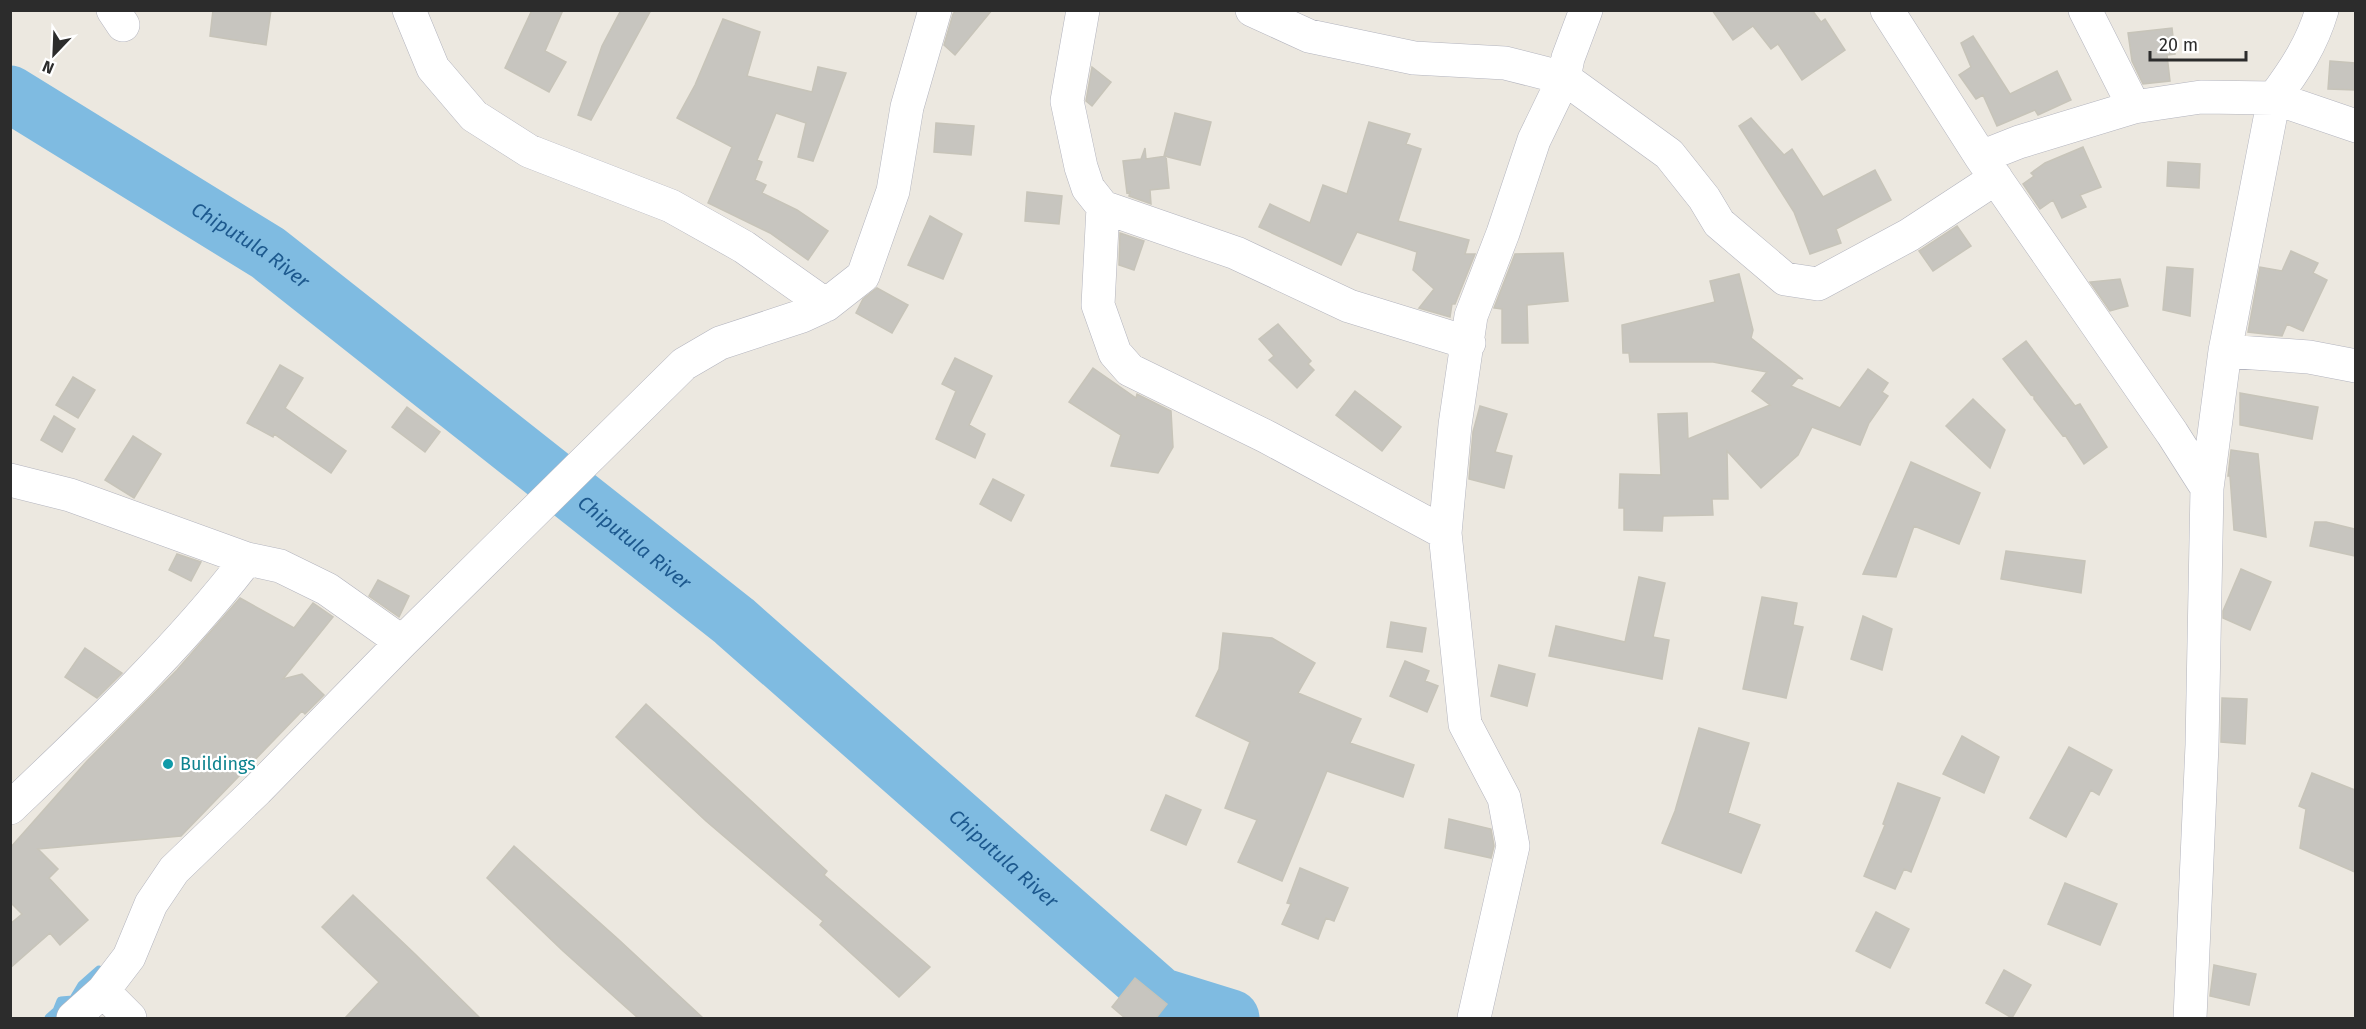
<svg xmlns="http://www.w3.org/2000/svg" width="2366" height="1029" viewBox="0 0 2366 1029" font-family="'Fira Sans',sans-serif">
<rect width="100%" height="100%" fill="#ece8e0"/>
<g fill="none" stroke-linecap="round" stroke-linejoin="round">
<!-- stream -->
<path stroke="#7fbbe1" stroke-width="9" d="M49,1018l8,-7 4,-10 12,-1 9,-15 17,-15"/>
<!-- river -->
<path stroke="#7fbbe1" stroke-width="57" id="s1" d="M10,94l258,159 466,368 426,375 71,22"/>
</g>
<!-- building -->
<path fill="#c7c5bf" stroke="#c7c4b9" stroke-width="1.5" d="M213,10h58l-5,35 -56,-9z
M532,10h31l-18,41 21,11 -17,30 -44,-24z
M621,10h30l-60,110 -13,-5 24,-69z
M956,10h36l-37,45 -11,-10 9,-31z
M1712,10h100l9,12 4,-3 20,31 -43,30 -24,-36 -7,5 -18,-23 -20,14z
M723,19l37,13 -13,44 65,16 6,-25 28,6 -33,88 -15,-4 8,-34 -30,-10 -19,47 5,2 -7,18 11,5 -4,8 35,17 31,21 -20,29 -38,-27 -62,-30 24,-56 -55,-29 18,-33z
M2172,28l3,26 -8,1 3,26 -27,3 -11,-23 -4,-28z
M1973,36l37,58 47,-23 14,29 -33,15 -3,-5 -38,16 -14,-31 -7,4 -17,-24 12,-8 -10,-24z
M2330,61l25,2v27l-27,-1z
M1092,67l19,15 -19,24 -6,-5z
M1175,113l36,9 -11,43 -36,-9z
M1751,118l33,37 8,-6 31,48 52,-27 16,30 -55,29 5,14 -31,11 -16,-42 -55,-86z
M1369,122l41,12 -4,10 15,5 -23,72 71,19 -4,14h10l-20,50h-3l-2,13 -31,-9 15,-19 -21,-19 4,-18 -60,-20 -16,33 -82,-38 11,-23 40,19 13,-38 24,9z
M936,123l38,3 -3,29 -37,-3z
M2083,147l18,40 -21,8 6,12 -24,11 -9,-18 -13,9 -17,-25 11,-8 -3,-3 14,-10z
M1145,148l1,11 20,-3 3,32 -19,2 1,14 -22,-8 1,-4 -3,1 -4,-32 18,-2z
M2168,162l32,2 -1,24 -32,-2z
M1027,192l35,4 -3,28 -34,-3z
M930,216l32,18 -19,45 -35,-14z
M1957,226l14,20 -38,25 -14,-20z
M1120,233l24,8 -10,29 -15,-5z
M2291,251l27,12 -5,10 14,7 -24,51 -16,-7 -5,12 -34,-4 12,-65 22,4z
M1563,253l5,48 -41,4 1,38h-26v-34l-8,-1 21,-54z
M2167,267l26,2 -3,47 -27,-6z
M1739,274l14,56 -2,8 52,41 -5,-1 -7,8 49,22 28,-39 20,14 -6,9 6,4 -19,27 -9,22 -48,-18 -14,28 -37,33 -34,-37 1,48h-16l1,16 -50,1 -1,15 -38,-1v-22h-5l1,-34 41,1 -3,-61 29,-1 1,26 82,-34 -18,-14 15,-19 -54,-10h-83l-1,-9h-6l-1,-28 93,-23 -5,-21z
M2120,279l8,27 -18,5 -20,-29z
M877,288l31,17 -16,28 -36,-20 7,-14z
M1278,324l33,37 -3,3 6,6 -17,18 -28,-28 5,-4 -15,-17z
M2026,341l49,65 5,-2 27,43 -23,17 -19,-29 -2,1 -29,-37v-3l-3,-1 -28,-36z
M955,358l37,18 -23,49 16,9 -10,24 -39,-19 20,-48 -14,-7z
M280,365l23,13 -18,30 61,43 -15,22 -57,-39 -1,3 -26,-14z
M1093,368l43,30 1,-4 34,17 2,36 -15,26 -47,-7 10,-31 -52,-33z
M73,377l22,13 -17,28 -22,-13z
M1355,391l46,36 -19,24 -46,-36z
M2240,393l78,14 -6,32 -72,-14z
M1973,399l32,31 -15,38 -44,-42z
M1480,406l27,8 -12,38 17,4 -8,32 -35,-9 4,-47z
M407,407l33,25 -15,20 -33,-25z
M54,416l21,13 -13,23 -21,-12z
M133,436l28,18 -27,44 -29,-18z
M2231,450l27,4 8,83 -32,-7 -4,-54h-2z
M1911,462l69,31 -21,51 -45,-18 -18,51 -33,-3z
M993,479l31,16 -13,26 -31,-17z
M2315,522h11l29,7v27l-45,-10z
M2006,551l79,10 -4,32 -80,-14z
M177,554l24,8 -10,19 -22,-11z
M2241,569l30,13 -21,48 -27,-12v-7z
M1639,577l26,6 -12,54 16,3 -7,39 -113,-23 7,-30 69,16z
M378,580l31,16 -10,21 -30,-21z
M1762,597l35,6 -4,22 10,2 -17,71 -43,-9z
M240,598l54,30 19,-25 20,14 -50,62 19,-5 22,21 -19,19 -3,-3 -121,125 -143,13 20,20 -9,9 39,42 -28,25 -10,-12 -40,35v-44l12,-10 -12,-12v-54l77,-87 90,-91z
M1863,616l29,13 -10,41 -31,-11z
M1391,622l35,6 -4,24 -35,-5z
M1223,633l49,5 43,25 -17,30 63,26 -11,24 64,22 -11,32 -76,-26 -45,110 -44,-19 19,-42 -32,-12 25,-66 -54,-26 23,-47z
M85,648l37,25 -25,25 -32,-21z
M1405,661l24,10 -4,10 13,5 -11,26 -37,-16z
M1499,665l36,9 -8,32 -36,-10z
M2222,698l25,1 -2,45 -24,-2z
M646,704l181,167 -3,4 106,92 -31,30 -79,-72 3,-4 -117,-100 -90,-84z
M1699,728l50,15 -21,70 32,12 -19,48 -79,-30 13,-32z
M1962,736l37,21 -15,36 -41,-19z
M2069,747l43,23 -13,25 -8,-5 -25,47 -36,-19z
M2312,773l43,17v82l-55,-24 6,-39 -7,-3z
M1898,783l42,15 -29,74 -7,-3 -9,20 -31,-13 21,-51 -2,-1z
M1166,795l35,15 -15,35 -35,-15z
M1449,819l42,10 3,17 -3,12 -46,-10z
M514,846l104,93 85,79h-65l-75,-67 -76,-73z
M1300,868l48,20 -14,33 -8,-3 -8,21 -36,-15 9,-20 -4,-1z
M2065,883l52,21 -17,41 -52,-21z
M353,895l62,59 65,64h-135l34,-36 -57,-55z
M1876,912l33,17 -19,39 -34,-17z
M2214,965l42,9 -7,31 -39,-9z
M2004,970l27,15 -19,33 -26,-15z
M1135,978l32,26 -11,14h-31l-13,-11z"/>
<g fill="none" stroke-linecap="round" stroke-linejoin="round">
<!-- minor casing -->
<g stroke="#b3b4be" stroke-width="34">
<path id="minor" d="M113,10l10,15
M409,10l24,58 41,48 55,35 142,55 73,41 82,58
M1083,10l-16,91 14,66 7,21 15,19 133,46 113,53 120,37
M1252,10l57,26 105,22 91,5 59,15 105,76 35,44 15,25 66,56 33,5 91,-49 87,-57
M1887,10l94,147 191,276 35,55
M2085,10l49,97
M1981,157l38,-15 115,-35 67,-10 73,1 82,28
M1103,207l-5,98 17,48 15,17 137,67 178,96
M2225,351l84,6 47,9
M10,480l60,15 177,64
M10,808c82,-78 168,-159 237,-249l33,7 47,23 75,53
M103,991l27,27
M73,1018l30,-27 26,-34 22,-53 23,-34 83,-80 145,-148 282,-278 36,-21 82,-27 24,-11 37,-29 30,-85 14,-84 28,-97
M1474,1018l39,-172 -9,-48 -39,-74 -20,-191 10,-108 16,-109 32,-83 31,-93 30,-62 4,-20 18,-48
M2190,1018l12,-273 5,-257 18,-137 49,-253c21,-28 38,-54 48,-88"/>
</g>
<!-- minor -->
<use href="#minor" stroke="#fff" stroke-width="33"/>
</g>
<!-- markers -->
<circle fill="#0f9aa8" stroke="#fff" stroke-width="2" cx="168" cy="764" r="6"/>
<g text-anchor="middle" stroke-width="4.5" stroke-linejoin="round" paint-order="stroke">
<!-- culture labels -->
<g font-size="18" fill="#0d838f" stroke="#fff" text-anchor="start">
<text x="180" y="770">Buildings</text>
</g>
<!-- water labels -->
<g font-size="20" font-style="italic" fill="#1d598e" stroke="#fff">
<text dy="7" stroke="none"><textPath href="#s1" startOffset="284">Chiputula River</textPath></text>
<text dy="7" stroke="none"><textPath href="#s1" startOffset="770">Chiputula River</textPath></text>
<text dy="7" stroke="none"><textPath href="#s1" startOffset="1256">Chiputula River</textPath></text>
</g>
</g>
<!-- border -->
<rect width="2366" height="1029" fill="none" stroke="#2c2c2c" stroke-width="24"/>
<!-- north arrow -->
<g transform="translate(54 54) rotate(203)" stroke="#ffffff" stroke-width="4.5" paint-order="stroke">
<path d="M0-4.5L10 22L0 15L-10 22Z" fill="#2c2c2c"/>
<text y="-9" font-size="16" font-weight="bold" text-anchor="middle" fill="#2c2c2c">N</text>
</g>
<!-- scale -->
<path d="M2150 51v9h96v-9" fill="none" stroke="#2c2c2c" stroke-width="3"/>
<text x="2159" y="51" font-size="18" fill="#2c2c2c" stroke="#ffffff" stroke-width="4.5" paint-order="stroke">20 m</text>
</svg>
